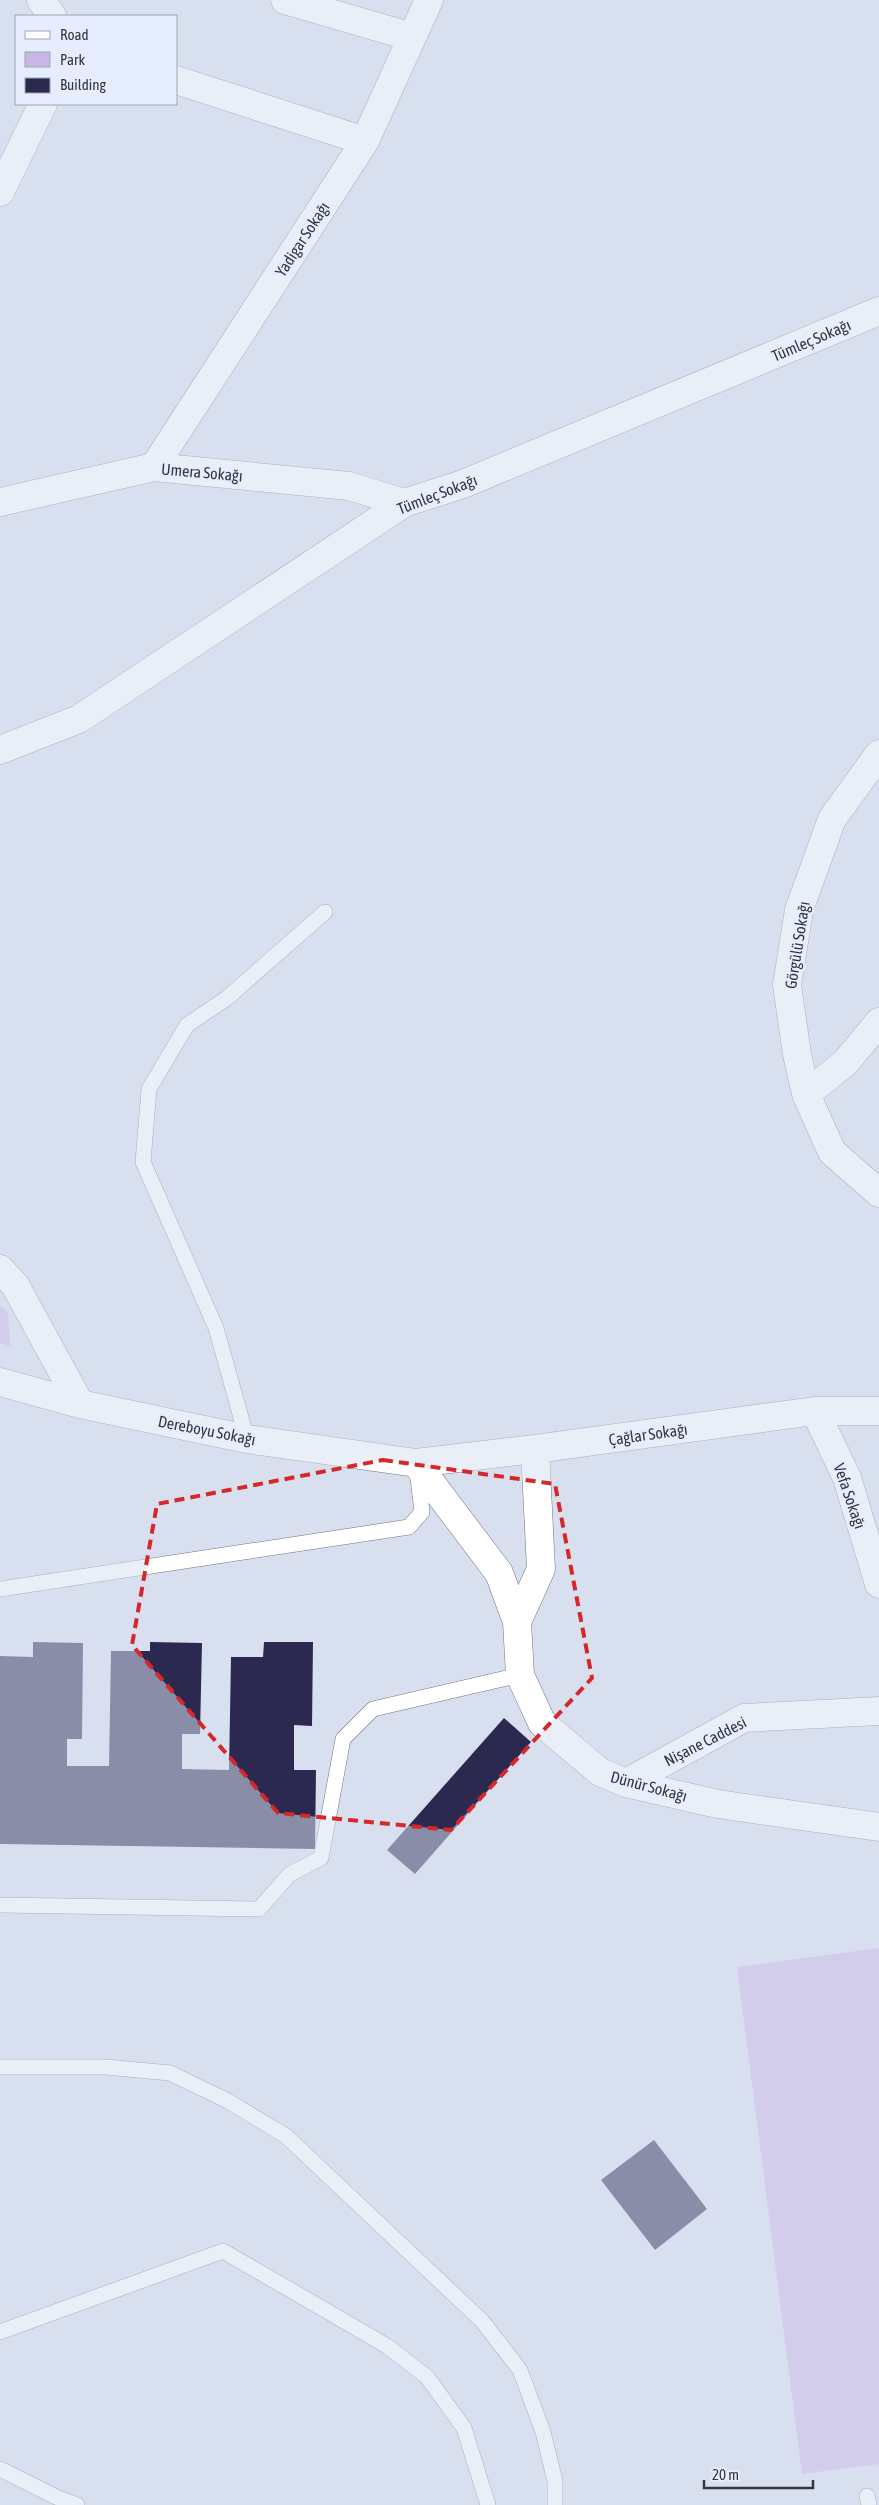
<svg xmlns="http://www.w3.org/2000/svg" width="879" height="2505" viewBox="0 0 879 2505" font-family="'Asap Condensed',sans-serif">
<rect width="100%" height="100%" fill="#d8e0f0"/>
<!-- green -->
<path fill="#c8b7e4" d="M0,1305l8,7 2,34 -10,-3z
M879,1948v516l-77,10 -65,-507z"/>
<!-- building -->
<path fill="#2c2950" d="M33,1642l50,1 -1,96h-15v27h42l2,-115h39v-9l52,1 -2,91h-18v35l47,1 2,-113h32l1,-15h49l-1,84 -18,-1v45h22l-1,79 -315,-5v-188l33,1z
M504,1718l27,24 -116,132 -28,-24z
M654,2140l53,69 -52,41 -54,-70z"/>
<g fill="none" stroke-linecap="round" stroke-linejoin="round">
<!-- lane casing -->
<g stroke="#6e7583" stroke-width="16">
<path id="lane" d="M247,1439l-31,-111 -73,-166 6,-73 38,-64 40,-27 98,-86
M0,1589l409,-62 13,-15 -5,-42
M0,1905l259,4 31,-35 31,-16 22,-119 30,-30 147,-34
M0,2067h106l64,6 58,28 58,35 196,185 38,49 23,62 12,49v24
M0,2332l223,-81 164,95 40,31 37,51 24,77
M0,2469l56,28 21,8
M867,2496l2,9"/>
</g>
<!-- street casing -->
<g stroke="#6e7583" stroke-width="29">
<path id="street" d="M41,0l11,16
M285,0l127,37
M176,80l189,61
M0,192l43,-88
M154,467l211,-326 64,-141
M0,502l154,-35 195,19 55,17
M0,750l79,-31 325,-216 59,-19 416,-173
M879,754l-47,65 -33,91 -12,75 10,69 9,40 26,58 47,41
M806,1094l39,-31 34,-41
M0,1269l15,16 65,119
M0,1382l80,22 167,35 169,24 119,-14 280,-38h64
M815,1411l32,67 32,106
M416,1463l83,110 18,49 3,53 22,48 58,49 26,11 92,21 161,23
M517,1622l24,-53 -6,-120
M626,1783l118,-65 135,-7"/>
</g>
<!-- lane -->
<use href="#lane" stroke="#fff" stroke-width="15"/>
<!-- street -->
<use href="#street" stroke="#fff" stroke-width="28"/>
</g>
<!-- marked area -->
<path d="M0 0H879V2505H0ZM383,1460l172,24 37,194 -141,152 -173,-17 -146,-168 25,-141z" fill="#d8e0f0" fill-opacity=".55" fill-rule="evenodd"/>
<path fill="none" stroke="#d62828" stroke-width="4" stroke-dasharray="10 6" stroke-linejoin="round" d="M383,1460l172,24 37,194 -141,152 -173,-17 -146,-168 25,-141z"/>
<g text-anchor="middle" stroke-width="5" stroke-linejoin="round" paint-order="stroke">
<!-- street labels -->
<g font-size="16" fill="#34363d" stroke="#e5edfe">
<text transform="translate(302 239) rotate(-57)" y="6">Yadigar Sokağı</text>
<text transform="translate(811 340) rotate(-23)" y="6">Tümleç Sokağı</text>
<text transform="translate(202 472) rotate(5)" y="6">Umera Sokağı</text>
<text transform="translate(437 494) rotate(-21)" y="6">Tümleç Sokağı</text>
<text transform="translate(797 945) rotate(-81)" y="6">Görgülü Sokağı</text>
<text transform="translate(207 1430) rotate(11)" y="6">Dereboyu Sokağı</text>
<text transform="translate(648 1434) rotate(-8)" y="6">Çağlar Sokağı</text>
<text transform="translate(850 1496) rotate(71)" y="6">Vefa Sokağı</text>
<text transform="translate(705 1741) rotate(-27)" y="6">Nişane Caddesi</text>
<text transform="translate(649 1786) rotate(15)" y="6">Dünür Sokağı</text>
</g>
</g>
<!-- legend -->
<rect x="15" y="15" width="162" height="90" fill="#e5edfe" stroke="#9ea4b1"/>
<rect x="25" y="31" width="25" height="8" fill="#ffffff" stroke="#9ea4b1"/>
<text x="60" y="40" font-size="15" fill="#34363d">Road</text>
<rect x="25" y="52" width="25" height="15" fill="#c8b7e4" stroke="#9ea4b1"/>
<text x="60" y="65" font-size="15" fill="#34363d">Park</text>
<rect x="25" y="78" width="25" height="15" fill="#2c2950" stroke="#9ea4b1"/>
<text x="60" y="90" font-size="15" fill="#34363d">Building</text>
<!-- scale -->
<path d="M704 2480v8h109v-8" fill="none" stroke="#34363d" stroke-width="2.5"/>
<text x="712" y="2480" font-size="15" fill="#34363d" stroke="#e5edfe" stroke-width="4" paint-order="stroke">20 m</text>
</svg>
